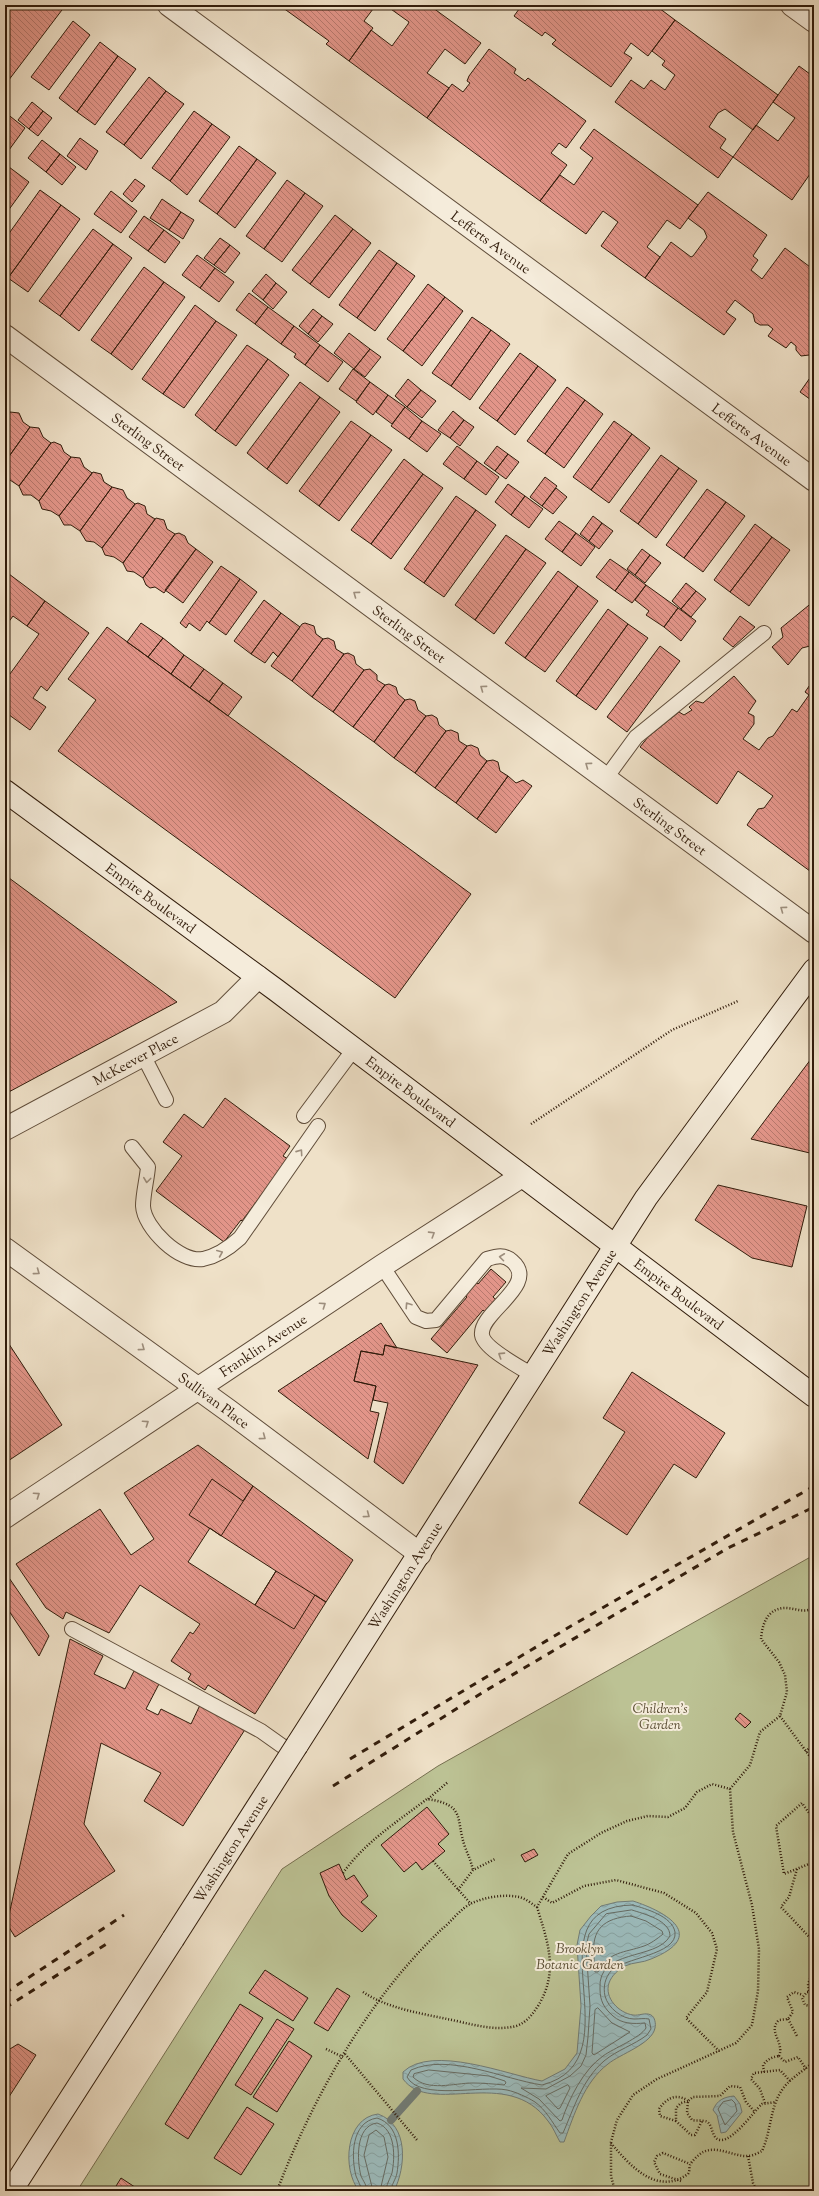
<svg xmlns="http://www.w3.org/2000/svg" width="819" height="2196" viewBox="0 0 819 2196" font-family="'Sorts Mill Goudy',serif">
<defs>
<pattern id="water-waves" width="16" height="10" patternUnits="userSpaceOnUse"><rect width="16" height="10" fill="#9cbcbd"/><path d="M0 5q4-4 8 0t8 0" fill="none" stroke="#87a1a1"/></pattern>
<pattern id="building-back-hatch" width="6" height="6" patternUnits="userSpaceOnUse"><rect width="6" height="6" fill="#e29589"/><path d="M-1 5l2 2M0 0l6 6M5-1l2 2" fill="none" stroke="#b8796e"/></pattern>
</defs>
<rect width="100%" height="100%" fill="#efe1c8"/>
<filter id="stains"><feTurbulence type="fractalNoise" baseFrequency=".005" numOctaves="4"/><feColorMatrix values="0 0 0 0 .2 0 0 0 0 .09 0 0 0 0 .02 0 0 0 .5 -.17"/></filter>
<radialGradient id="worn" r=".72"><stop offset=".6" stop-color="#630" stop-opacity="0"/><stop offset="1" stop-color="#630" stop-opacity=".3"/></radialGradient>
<!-- garden -->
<path fill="#bcc294" stroke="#766f50" d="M814,1555v636h-737l205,-322 156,-103z"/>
<!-- water -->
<path fill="url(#water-waves)" stroke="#717c76" d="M633,1901c34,11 75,35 18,58 -8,4 -18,3 -26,7 -7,4 -13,9 -16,17 -5,15 10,30 24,32 6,1 12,-3 18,0 4,2 5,9 4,13 -3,16 -35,26 -47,36 -24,18 -34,51 -44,78h-4c-4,-7 -7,-15 -12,-21 -41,-56 -117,-4 -145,-42v-7c29,-28 105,3 139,9l23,-12 12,-16 4,-47 -4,-61 3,-15 11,-14 10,-10 16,-4z
M734,2096l6,8 2,8 -16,20 -5,1 -4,-18 -4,-5c4,-10 11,-13 21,-14z
M378,2114c31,11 28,53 16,77h-35c-17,-22 -14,-73 19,-77z"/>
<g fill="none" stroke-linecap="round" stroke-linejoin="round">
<!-- shore -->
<path stroke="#666c64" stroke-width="1" d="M633,1905c13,4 39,11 42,27 3,23 -53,26 -64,39 -6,7 -8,16 -6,25 3,12 17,23 29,23 6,0 10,-1 15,0l2,10 -4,6c-13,10 -30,15 -43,26 -22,19 -30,47 -41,72h-3c-8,-11 -14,-23 -25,-31 -8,-5 -19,-10 -28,-12 -25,-5 -87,11 -100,-13l4,-7c38,-17 92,9 131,15 98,-25 -18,-179 91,-180z
M632,1910c12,4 38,10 38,26 -14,25 -73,12 -70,53 0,12 4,19 13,27 9,8 20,8 32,7l1,5c-6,10 -32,20 -43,28 -20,14 -34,43 -41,64l-2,1 -21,-22 -18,-11 25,1 24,-13 11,-10 5,-11 2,-18 2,-31 -4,-60 3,-12 17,-20z
M631,1916l15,5 16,10 1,3c-6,5 -13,10 -19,12 -20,7 -35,5 -46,26h-3c-1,-4 -1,-10 -1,-15 -3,-28 10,-39 37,-41z
M598,2008l14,15 18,9 -36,23 -2,-2 3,-43z
M429,2070l60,6 16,5 1,2 -2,2c-10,-1 -21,-2 -31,-2 -19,0 -45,9 -60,-6l1,-3z
M568,2085l2,3 -10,20 -2,1 -12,-13z
M732,2100l3,3 2,8 -12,14 -7,-16 5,-7z
M362,2191c-1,-5 -4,-10 -6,-15 -5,-19 -5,-54 21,-58 23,7 23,36 20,55 -1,6 -6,12 -6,18
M367,2191c0,-6 -4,-10 -6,-15 -4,-15 -6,-50 16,-53 19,6 18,35 15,50 -2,6 -6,12 -6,18
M373,2191l-9,-36 5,-20 7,-5 8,7 4,20 -8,34"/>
<!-- stream -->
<path stroke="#717c76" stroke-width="8" d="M391,2120l26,-29"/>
</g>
<!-- building -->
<path fill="url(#building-back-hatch)" stroke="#311c0b" d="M5,5l60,1 -60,79z
M279,5h97l-12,16 9,7 -24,33 -23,-17 3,-3z
M390,5h39l52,38 -16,21 -20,-15 -18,24 22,15 -22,30 -78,-57 22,-31 21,16 16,-22 1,-2 -21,-15z
M522,5h133l20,15 -27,36 -17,-13 -7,10 8,5 -21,29 -59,-43 4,-4 -11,-8 -3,4 -28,-20z
M675,20l103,75 -25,35 -28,-21 -7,4 -9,14 17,12 -6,9 13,9 -15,21 -103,-76 16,-22 13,9 7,-9 14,10 10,-15 -13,-10 3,-4 -13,-10z
M73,21l17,14 -41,55 -18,-13z
M100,42l18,14 -41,56 -18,-14z
M489,49l27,20 -2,4 11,8 3,-3 58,43 -20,27 -7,-5 -8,10 16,12 -27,36 -113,-83 25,-34 11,8 7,-9 -3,-2 2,-5z
M118,56l18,13 -41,56 -18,-13z
M799,66l15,11v100l-4,-3 -18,26 -59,-43 23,-32 22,16 17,-23 -22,-16z
M149,77l17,14 -42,54 -18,-13z
M166,91l18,13 -43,55 -17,-14z
M32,102l11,9 -14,18 -11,-9z
M43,111l9,7 -14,18 -9,-7z
M194,111l18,13 -42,57 -18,-13z
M6,113l19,15 -16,22 -4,-4z
M212,124l18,13 -43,58 -17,-14z
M594,129l104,76 -18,24 -13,-9 -20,27 13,10 -15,21 -44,-32 17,-24 -15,-11 -17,23 -46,-33 20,-26 14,10 19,-27 -13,-10z
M80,138l18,13 -12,19 -19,-14z
M42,140l18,14 -14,18 -18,-14z
M239,146l18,13 -40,55 -18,-13z
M60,154l16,13 -14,18 -16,-13z
M257,159l19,14 -41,55 -18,-14z
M9,167l20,15 -24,33v-43z
M135,179l10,7 -13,16 -9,-8z
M287,180l18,13 -41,56 -18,-13z
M40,190l21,15 -53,73 -3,-3v-36z
M111,191l26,20 -16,22 -27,-19z
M708,192l59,43 -14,21 5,4 -7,10 11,9 23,-31 29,22v89l-5,-4 -8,1 -5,-6v-4l-5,-4 -5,6 -18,-12 5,-7 -5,-4h-8l-5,-3 -2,-8 -18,-14 -9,12 10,7 -12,16 -79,-57 26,-36 20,15 2,-1 14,-19 -3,-7 -16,-12z
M305,193l18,13 -41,56 -18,-13z
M162,199l19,13 -12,18 -19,-12z
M61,205l19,14 -52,73 -20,-14z
M181,212l13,8 -11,19 -14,-9z
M335,215l18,14 -43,55 -18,-14z
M144,216l20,14 -16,21 -19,-14z
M93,229l20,15 -53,72 -21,-15z
M353,229l18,14 -42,55 -19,-14z
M164,230l16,12 -15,21 -17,-12z
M220,238l10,7 -16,20 -10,-7z
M113,244l19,14 -53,73 -19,-15z
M230,245l10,8 -15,20 -11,-8z
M379,250l18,13 -40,55 -18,-13z
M197,255l18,13 -15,20 -18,-13z
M397,263l18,13 -40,55 -18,-13z
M144,267l20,15 -53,72 -20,-14z
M215,268l19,14 -15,20 -19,-14z
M266,274l10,9 -13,17 -11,-9z
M164,282l21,15 -53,73 -21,-16z
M276,283l11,9 -14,17 -10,-9z
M428,284l17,13 -42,54 -16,-12z
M249,293l19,14 -13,17 -19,-14z
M445,297l18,14 -41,55 -19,-15z
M195,305l21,16 -53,73 -21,-15z
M268,307l26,19 -13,18 -26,-20z
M313,309l9,7 -14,18 -9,-8z
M322,316l11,8 -15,18 -10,-8z
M472,317l19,13 -40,56 -19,-13z
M216,321l21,14 -53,73 -21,-14z
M294,326l26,19 -15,20 -11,-8 2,-3 -15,-10z
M491,330l19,14 -40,56 -19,-14z
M349,333l21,16 -16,20 -20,-16z
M247,345l21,14 -53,72 -20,-16z
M320,345l23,17 -15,20 -23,-17z
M370,349l11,8 -16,20 -11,-8z
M520,353l18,13 -41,55 -18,-13z
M268,359l21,16 -53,71 -21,-15z
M538,366l18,14 -41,55 -18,-14z
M353,369l17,13 -14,19 -17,-12z
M812,375l2,2v25l-14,-10z
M408,379l13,11 -14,17 -12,-11z
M300,382l20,15 -53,72 -20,-16z
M370,382l18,13 -15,20 -17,-13z
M567,387l18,13 -40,54 -18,-13z
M421,390l15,11 -14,17 -15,-11z
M388,395l17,12 -13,17 -16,-12z
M320,397l20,15 -53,72 -20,-15z
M585,400l18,14 -39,54 -19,-14z
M405,407l17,14 -13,18 -18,-13z
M5,409l5,3 -5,7z
M453,411l11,9 -14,18 -12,-8z
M10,412l9,1 4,9 7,5 -25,35v-43z
M464,420l10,7 -14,19 -10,-8z
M351,421l20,14 -52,71 -20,-15z
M422,421l19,13 -14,18 -18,-13z
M614,421l18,13 -41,56 -18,-13z
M30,427l9,1 4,9 8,6 -32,43 -9,-6 -5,1v-19z
M632,434l18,14 -41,55 -18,-13z
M371,435l21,15 -53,71 -20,-15z
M54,442l7,3 3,7 7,5 -32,44 -8,-6h-8l-4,-9 32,-43z
M457,446l20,15 -13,18 -21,-15z
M497,446l11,8 -13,17 -11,-8z
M508,454l11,8 -13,17 -11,-8z
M661,455l18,13 -41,56 -18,-13z
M71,457l9,1 4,9 8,6 -33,43 -8,-5 -9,-2 -3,-8z
M404,459l19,15 -52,70 -20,-14z
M477,461l22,16 -13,18 -22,-16z
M679,468l18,13 -41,57 -18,-14z
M93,472l8,2 3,8 8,5 -32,44 -9,-6h-7l-5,-9z
M423,474l20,14 -52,71 -20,-15z
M545,477l12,9 -15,20 -12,-9z
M508,484l17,12 -14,19 -16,-13z
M112,487l11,3 4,8 8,6 -33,44 -8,-6 -8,-1 -6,-10z
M556,488l11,9 -14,17 -11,-8z
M707,489l19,13 -42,56 -18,-13z
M456,496l20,14 -52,73 -20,-14z
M525,496l18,13 -14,19 -18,-13z
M726,502l19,14 -42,56 -19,-14z
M138,503l7,3 2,8 8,5 -32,44 -9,-6 -9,-2 -3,-7 33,-44z
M476,510l20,15 -52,72 -20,-14z
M593,516l9,7 -13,18 -9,-7z
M156,518l8,2 3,9 8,5 -32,44 -9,-6 -7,-1 -4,-8z
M559,521l17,12 -14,19 -17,-13z
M602,523l11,8 -14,18 -10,-8z
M755,524l17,13 -42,55 -16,-12z
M179,533l6,3 3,7 8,6 -32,44 -9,-6 -5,1 -4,-3 -3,-7 32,-44z
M576,533l19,14 -14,19 -19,-14z
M506,535l20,14 -51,71 -20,-15z
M772,537l18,13 -41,56 -19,-14z
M196,549l17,13 -30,41 -18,-13z
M526,549l20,14 -52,71 -19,-14z
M642,549l8,6 -15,20 -8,-6z
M650,555l11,8 -16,20 -10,-8z
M610,559l19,13 -14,19 -19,-14z
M221,566l19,13 -31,44 -2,-2 -7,10 -11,-8 -3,5 -6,-5z
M5,571l40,30 -18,25 -14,-10 -8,11z
M558,571l20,15 -53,72 -20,-15z
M629,572l17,13 -14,18 -17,-12z
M240,579l17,13 -31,43 -17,-12z
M686,583l10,8 -15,18 -9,-8z
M646,585l32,23 -14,19 -18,-12 3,-4 -14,-11z
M578,586l20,15 -53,71 -20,-14z
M696,591l10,8 -15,18 -10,-8z
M264,600l17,13 -30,41 -17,-13z
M45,601l44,32 -42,58 -6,-5 -8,12 13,9 -16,23 -25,-18v-35l2,1 32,-44 -12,-8z
M814,601v47l-4,-2 -8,2 -14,17 -16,-18 11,-10 -2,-9z
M678,608l18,13 -15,20 -17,-14z
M608,609l20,15 -52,72 -20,-15z
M281,613l19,14 -22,30 -5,-5 -8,11 -14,-9z
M740,616l15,11 -22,20 -10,-8z
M141,623l22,15 -15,19 -21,-15z
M305,623l9,3 2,8 7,5 -31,42 -21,-15 31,-42z
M628,624l20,14 -52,72 -20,-14z
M107,627l364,267 -76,104 -337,-247 38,-51 -28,-21z
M163,638l21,17 -13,19 -23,-17z
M328,638l6,3 2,8 8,5 -32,43 -20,-16 31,-42z
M660,646l20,15 -53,71 -20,-15z
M348,653l6,3 2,8 8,6 -31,42 -21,-15 32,-43z
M184,655l20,14 -14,19 -19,-14z
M204,669l19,14 -14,19 -19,-14z
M370,669l7,6v5l8,5 -32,42 -20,-15 31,-42z
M734,676l22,25 -8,12 6,3v8l-11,15 16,11 9,-12 5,-2 19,-27 5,3 12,-17 -4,-3 9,-13v195l-67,-49 11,-16 6,-1 9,-12 -35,-25 -21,33 -77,-57 8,-10 31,-25 5,3 8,-5 -3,-3 7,-6 7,2z
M223,683l19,14 -14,19 -19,-14z
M389,684l7,3 2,7 7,6 -31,42 -21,-15 32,-42z
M410,699l5,2 3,9 8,6 -32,42 -20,-16 31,-42z
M432,715l5,3 2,7 7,6 -31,42 -21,-15 32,-42z
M451,730l7,3 1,8 8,5 -32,42 -20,-15 31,-42z
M471,745l7,3 2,7 7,6 -31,42 -21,-15 32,-42z
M493,760l5,2 2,9 8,5 -31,43 -21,-16 31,-42z
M508,776l8,7 7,-3 9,6 -36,47 -19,-14z
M5,875l172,127 -172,92z
M814,1055v99l-63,-15z
M225,1098l65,48 -7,10 5,3 -46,62 -1,-1 -17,22 -68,-51 26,-35 -19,-14 21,-28 19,14z
M718,1185l89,21 -15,61 -40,-9 -57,-38z
M491,1269l15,13 -13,15 8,7 -10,13 -8,-7 -36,43 -16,-14 36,-42 -8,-7 11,-12 8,6z
M381,1323l16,25 -12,-3 -2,10 -22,-4 -7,30 22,5 -6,25 9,2 -11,46 -90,-68z
M5,1338l57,87 -57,38z
M385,1345l93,20 -75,119 -29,-22 14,-59 -15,-3 3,-14 -22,-5 7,-30 22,4z
M632,1372l93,61 -29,45 -22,-14 -47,71 -48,-32 46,-71 -22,-14z
M198,1445l55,41 -32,50 -11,-8 -22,34 67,43 21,-34 50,31 -71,112 -47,-29 -3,5 -17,-11 3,-5 -20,-13 19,-29 3,2 7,-10 -60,-39 -31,48 -43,-21 -3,7 -17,-11 -30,-44 84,-55 31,46 23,-16 -30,-46z
M212,1479l31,22 10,-15 100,74 -27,42 -11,-7 -21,34 -39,-24 21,-34 -87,-56z
M5,1572l44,64 -10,20 -34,-51z
M70,1639l33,17 -9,18 31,15 9,-18 25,13 -13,25 12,6 3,-6 30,15 9,-19 46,23 -63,98 -39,-25 17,-28 -60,-30 -17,81 31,47 -100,66 -8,-13z
M740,1713l11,9 -6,6 -10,-9z
M427,1807l22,27 -11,10 7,7 -23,19 -6,-8 -12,10 -23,-27z
M534,1849l4,6 -13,7 -4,-7z
M339,1864l7,16 8,-5 14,21 -7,6 16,14 -15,16 -20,-17 -13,-19 -9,-23z
M265,1970l43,28 -15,23 -44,-28z
M337,1988l13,8 -22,35 -14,-8z
M240,2004l23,14 -75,121 -23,-15z
M277,2019l17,10 -43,66 -16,-10z
M289,2041l23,15 -35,56 -24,-15z
M18,2044l18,11 -31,48v-51z
M247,2107l27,17 -33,51 -27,-17z
M121,2178l20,13h-28z"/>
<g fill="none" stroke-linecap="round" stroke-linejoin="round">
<!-- lane casing -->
<g stroke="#604d3a" stroke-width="16">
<path id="lane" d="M606,778l30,-41 128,-104
M143,1055l23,45
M304,1116l50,-67
M132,1147l16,20c-1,12 -5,27 -5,39 1,22 37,57 60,53 15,-3 26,-11 37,-21l78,-112
M382,1266l34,51 10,4 10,-1 51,-61c10,-3 17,-5 25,2 28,24 -33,51 -30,74 2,14 40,33 52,41
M72,1629l189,102 31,22"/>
</g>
<!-- street casing -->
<g stroke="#604d3a" stroke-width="24">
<g id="street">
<path id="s1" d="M169,5l645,475"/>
<path d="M792,5l22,16"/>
<path id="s2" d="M5,336l809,596"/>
<path id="s3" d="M5,1129l218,-117 35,-35"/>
<path id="s4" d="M5,1249l224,162 191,143"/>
<path id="s5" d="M5,1517l377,-251 140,-90"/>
</g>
</g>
<!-- secondary casing -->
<g stroke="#311c0b" stroke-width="24">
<g id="secondary">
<path id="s6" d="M5,791l271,199 538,406"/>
<path id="s7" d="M297,1745l349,-547 168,-228"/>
<path d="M11,2191l162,-252"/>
</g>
</g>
<!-- path -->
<path stroke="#311c0b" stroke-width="2.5" stroke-dasharray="1 2" stroke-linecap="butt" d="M531,1124l141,-94 66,-29
M780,1716l34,46
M806,1752l8,-10
M730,1789l20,-24 10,-33 20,-16 7,-24 -2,-17 -6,-13 -18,-23c1,-13 5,-29 22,-31 10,-1 20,6 31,0
M428,1799l20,-17
M814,1820l-12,-17 -26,23 8,48 30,-12
M433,1861l38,43
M797,1869l-8,28 -8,10 33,35
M343,1873c22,-31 54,-51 84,-74 40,6 28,20 38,48 3,8 6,14 8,23
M458,1890l15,-20 22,-11
M543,1897l9,6 32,-17 32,-6 48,13 32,20 16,20 5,16 -10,43 -21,26 33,33
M809,1991l-1,-7 2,-5h4
M363,1992c24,16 56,21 84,27 21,4 47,13 69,7 10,-3 16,-11 22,-20 21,-34 10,-63 -1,-99
M814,1992h-7l-5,6 3,7 9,2
M788,2019l9,17
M326,2049l17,8
M345,2054l72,86
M779,2056c6,-13 -12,-25 0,-36l9,-1 5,-7 -6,-15 7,-5 9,3
M779,2056l6,6 13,-5 8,12
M764,2072l-1,-7c5,-6 9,-8 16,-9
M688,2101l-7,2 -5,5v13l15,14h4l7,-14
M765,2103l-5,-14 -9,-10 3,-6 26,-3 10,11
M754,2111l-8,-9 -6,-15 -10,-1 -10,10 -27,1 -5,4 -1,12 5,7c4,1 8,0 12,1 8,0 7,12 12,17 12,11 37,-26 46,-34l14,-2
M676,2121l-16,-5 -1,-7c7,-10 16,-16 28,-9
M611,2143c19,23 46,53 77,31 2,-3 1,-6 2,-9 1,-3 9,-11 13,-13 15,-7 31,5 45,4 4,0 10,-3 14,-5 9,-19 8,-44 20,-61 8,-12 22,-19 32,-29
M748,2156l5,27 4,8
M681,2181l-21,-7 -6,-12 3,-6 6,-3 27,11
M277,2191c35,-92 92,-194 165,-262 9,-7 19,-21 30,-26 14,-6 32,-9 47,-6 6,1 13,7 18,10l31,-53 33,-21 26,-12 21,-5 20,1 17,-9 12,-16 15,-8 18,5 3,43 19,73 7,44 -1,42 -6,34 -16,18 -79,36 -24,16 -16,25 -6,22v34l4,15"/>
<!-- lane -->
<use href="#lane" stroke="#f5ecdb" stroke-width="14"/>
<!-- street -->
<use href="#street" stroke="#f5ecdb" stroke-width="22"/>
<!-- secondary -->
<use href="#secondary" stroke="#f5ecdb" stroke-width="22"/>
<!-- rail -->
<path stroke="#311c0b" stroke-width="3" stroke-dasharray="7 7" stroke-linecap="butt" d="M350,1759l221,-133 243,-140
M333,1786l152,-95 243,-143 86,-41
M5,1993l119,-78
M5,2008l103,-65"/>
<!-- secondary-bridge casing -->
<g stroke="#311c0b" stroke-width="24" stroke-linecap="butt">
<g id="secondary-bridge">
<path id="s8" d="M173,1939l124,-194"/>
</g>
</g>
<!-- secondary-bridge -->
<use href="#secondary-bridge" stroke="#f5ecdb" stroke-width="22"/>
</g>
<!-- one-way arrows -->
<defs><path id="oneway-chevron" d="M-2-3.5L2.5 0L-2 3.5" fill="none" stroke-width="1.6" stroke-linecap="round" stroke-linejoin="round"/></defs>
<g stroke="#9d8e7d">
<use href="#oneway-chevron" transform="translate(356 594) rotate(-144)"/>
<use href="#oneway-chevron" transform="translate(483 688) rotate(-144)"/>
<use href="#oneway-chevron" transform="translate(588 765) rotate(-144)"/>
<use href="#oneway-chevron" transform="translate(783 909) rotate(-144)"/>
<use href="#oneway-chevron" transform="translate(300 1152) rotate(-55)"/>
<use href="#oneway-chevron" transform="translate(147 1180) rotate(97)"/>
<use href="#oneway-chevron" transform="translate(432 1234) rotate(-32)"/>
<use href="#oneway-chevron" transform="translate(220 1253) rotate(-23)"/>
<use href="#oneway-chevron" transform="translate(502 1257) rotate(-173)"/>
<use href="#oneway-chevron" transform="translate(37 1272) rotate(36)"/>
<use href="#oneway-chevron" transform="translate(323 1305) rotate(-34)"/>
<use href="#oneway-chevron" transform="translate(408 1305) rotate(-124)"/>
<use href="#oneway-chevron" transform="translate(142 1348) rotate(36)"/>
<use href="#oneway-chevron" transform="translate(501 1355) rotate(-147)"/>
<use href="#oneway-chevron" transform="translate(146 1423) rotate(-34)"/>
<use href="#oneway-chevron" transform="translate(263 1437) rotate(37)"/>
<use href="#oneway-chevron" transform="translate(37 1495) rotate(-34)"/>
<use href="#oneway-chevron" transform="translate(367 1515) rotate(37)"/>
</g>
<g text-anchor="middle" stroke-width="4" stroke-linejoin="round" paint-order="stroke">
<!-- street labels -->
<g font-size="14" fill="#311c0b" stroke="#f5ecdb">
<text dy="5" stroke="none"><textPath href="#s1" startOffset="400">Lefferts Avenue</textPath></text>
<text dy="5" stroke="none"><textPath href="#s1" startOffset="724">Lefferts Avenue</textPath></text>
<text dy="5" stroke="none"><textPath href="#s2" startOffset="178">Sterling Street</textPath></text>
<text dy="5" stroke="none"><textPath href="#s2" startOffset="502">Sterling Street</textPath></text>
<text dy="5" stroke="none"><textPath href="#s2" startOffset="826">Sterling Street</textPath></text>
<text dy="5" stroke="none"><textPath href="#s6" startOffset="181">Empire Boulevard</textPath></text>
<text dy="5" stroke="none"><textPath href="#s3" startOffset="148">McKeever Place</textPath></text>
<text dy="5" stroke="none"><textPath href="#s6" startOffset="505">Empire Boulevard</textPath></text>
<text dy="5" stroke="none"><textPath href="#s6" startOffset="841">Empire Boulevard</textPath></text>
<text dy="5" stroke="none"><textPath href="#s7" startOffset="525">Washington Avenue</textPath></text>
<text dy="5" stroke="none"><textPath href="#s5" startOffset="310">Franklin Avenue</textPath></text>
<text dy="5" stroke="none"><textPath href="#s4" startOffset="258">Sullivan Place</textPath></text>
<text dy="5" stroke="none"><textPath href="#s7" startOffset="201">Washington Avenue</textPath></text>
<text dy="5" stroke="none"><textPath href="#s8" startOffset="107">Washington Avenue</textPath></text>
</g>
<!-- park labels -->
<g font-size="14" font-style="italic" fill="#5b4e34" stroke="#f5ecdb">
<text x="660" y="1713">Children's<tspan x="660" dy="16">Garden</tspan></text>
<text x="580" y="1953">Brooklyn<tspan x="580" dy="16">Botanic Garden</tspan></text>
</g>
</g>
<!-- margin -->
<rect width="819" height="2196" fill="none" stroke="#efe1c8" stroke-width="20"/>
<rect x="6" y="6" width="807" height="2184" fill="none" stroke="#311c0b" stroke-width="2"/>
<rect x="10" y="10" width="799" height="2176" fill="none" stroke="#311c0b"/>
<rect width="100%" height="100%" filter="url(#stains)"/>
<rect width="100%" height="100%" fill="url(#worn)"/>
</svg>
